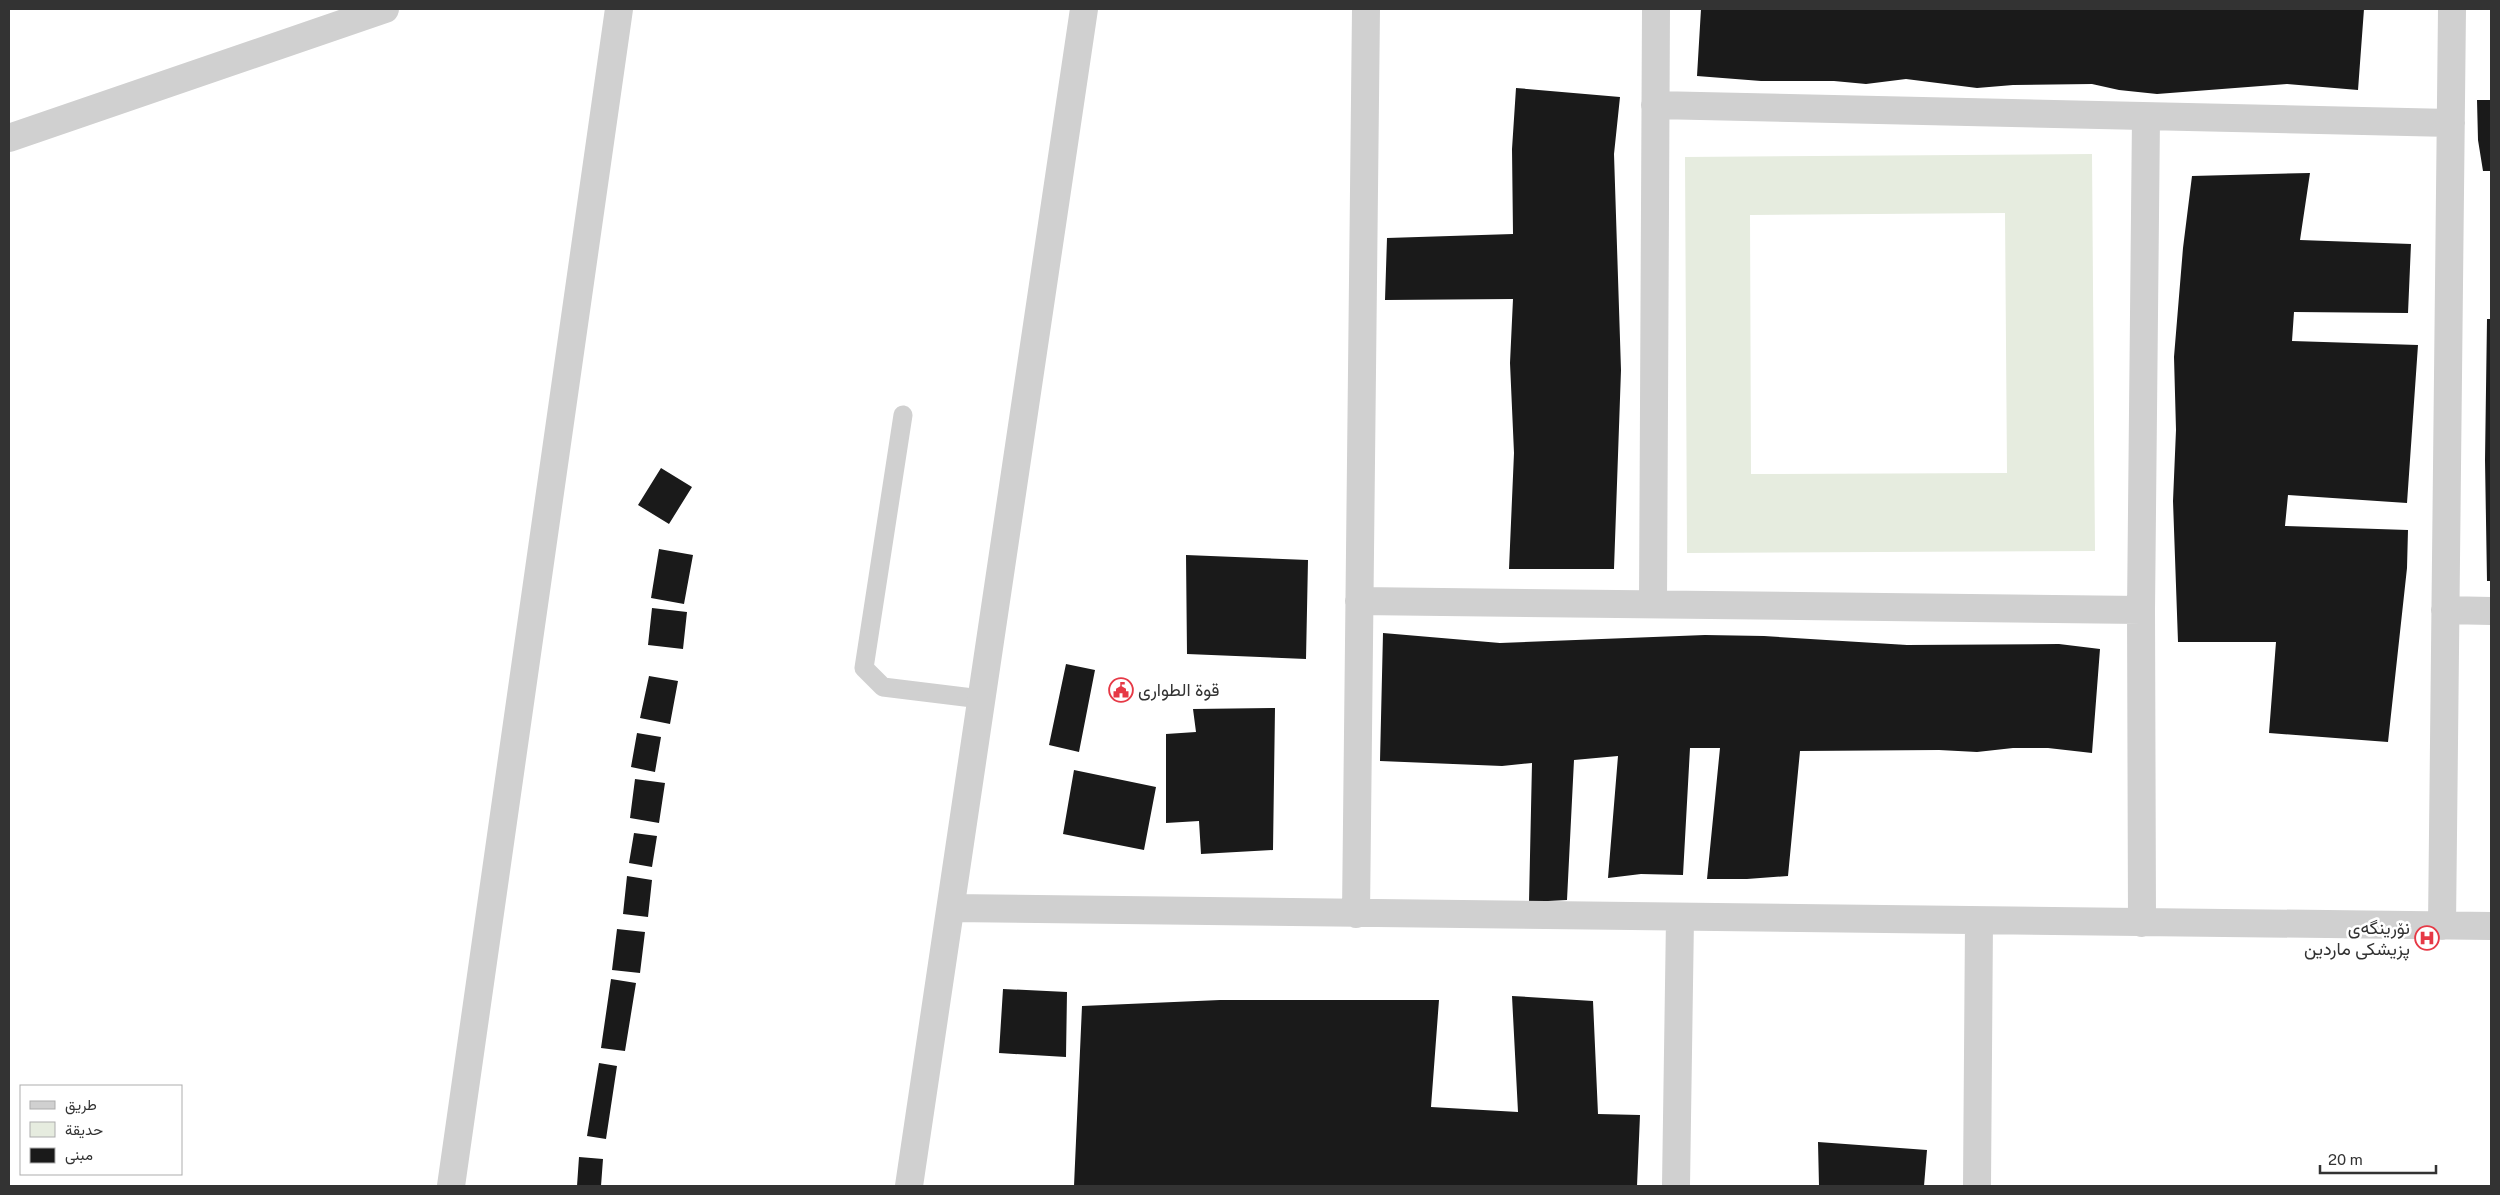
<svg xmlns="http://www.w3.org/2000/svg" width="2500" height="1195" viewBox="0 0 2500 1195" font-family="'Public Sans',Vazirmatn,sans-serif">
<rect width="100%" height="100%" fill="#fff"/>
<!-- green -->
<path fill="#e6ecdf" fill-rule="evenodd" d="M2092,154l3,397 -408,2 -2,-396zM2005,213l2,260 -256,1 -1,-259z"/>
<!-- building -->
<path fill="#1a1a1a" d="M1701,9h663l-6,81 -71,-6 -130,10 -38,-4 -27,-6 -79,1 -36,3 -71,-9 -40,5 -32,-3h-73l-64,-5z
M1516,88l104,9 -6,57 7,216 -7,199h-105l5,-116 -4,-90 3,-64 -128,1 2,-62 126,-4 -1,-85z
M2477,100h14v71h-8l-5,-31z
M2310,173l-10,67 111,4 -3,69 -114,-1 -2,29 126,4 -11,158 -119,-8 -3,31 123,4 -1,38 -19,174 -119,-9 7,-91h-98l-5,-141 3,-71 -2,-73 9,-109 9,-72z
M2487,319h4v262h-4l-2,-121z
M661,468l31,19 -23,37 -31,-19z
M659,549l34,6 -9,49 -33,-6z
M1186,555l122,5 -2,99 -119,-5z
M652,608l35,4 -4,37 -35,-4z
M1383,633l117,10 205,-8 59,1 143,9 152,-1 41,5 -8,104 -44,-5h-35l-36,4 -38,-2 -139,1 -12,125 -41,3h-40l13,-131h-30l-7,127 -42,-1 -33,4 10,-122 -44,4 -7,140 -38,2 3,-139 -30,3 -122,-5z
M1066,664l29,6 -16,82 -30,-7z
M649,676l29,5 -8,43 -30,-6z
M1275,708l-2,142 -72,4 -2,-33 -33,2v-89l30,-2 -3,-23z
M637,733l24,4 -6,35 -24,-5z
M1074,770l82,17 -12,63 -81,-16z
M635,779l30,4 -6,40 -29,-5z
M634,833l23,3 -5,31 -23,-4z
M627,876l25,4 -4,37 -25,-3z
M617,929l28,3 -5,41 -28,-3z
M611,979l25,4 -11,68 -24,-3z
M1003,989l64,3 -1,65 -67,-4z
M1512,996l81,5 5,113 42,1 -3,71h-563l8,-180 138,-6h219l-8,107 87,5z
M599,1063l18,3 -11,73 -19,-3z
M1818,1142l109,8 -3,36h-105z
M579,1157l24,2 -2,27h-24z"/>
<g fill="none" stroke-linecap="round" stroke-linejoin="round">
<!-- lane -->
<path stroke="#d0d0d0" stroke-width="19" d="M903,415l-39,253 19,19 98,12"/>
<!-- street -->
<path stroke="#d0d0d0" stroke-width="28" d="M1655,105l796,18
M9,138l376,-129
M1359,601l782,9
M1653,603l3,-594
M2445,610l46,1
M951,908l1540,18
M1356,914l10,-905
M2142,923l-1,-313 5,-493
M2442,926l10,-917
M451,1186l168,-1177
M909,1186l175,-1177
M1676,1186l4,-268
M1977,1186l2,-265"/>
</g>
<!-- icons -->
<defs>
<g id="civic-ring" transform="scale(1.25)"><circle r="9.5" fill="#fff" stroke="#e63946" stroke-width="1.5"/><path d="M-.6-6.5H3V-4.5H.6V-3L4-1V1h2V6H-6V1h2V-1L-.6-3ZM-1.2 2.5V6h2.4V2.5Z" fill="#e63946"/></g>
<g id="hospital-ring" transform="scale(1.25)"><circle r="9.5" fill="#fff" stroke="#e63946" stroke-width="1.5"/><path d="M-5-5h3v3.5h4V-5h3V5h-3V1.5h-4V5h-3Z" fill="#e63946"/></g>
</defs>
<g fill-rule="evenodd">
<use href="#civic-ring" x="1121" y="690"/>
<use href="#hospital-ring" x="2427" y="938"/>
</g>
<g text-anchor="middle" stroke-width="5" stroke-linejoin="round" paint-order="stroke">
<!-- poi labels -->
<g font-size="18" fill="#333" stroke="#fff" text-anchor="start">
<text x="1138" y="696">قوة الطواری</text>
<text x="2410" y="934" text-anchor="end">نۆرینگەی<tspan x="2410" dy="21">پزیشکی ماردین</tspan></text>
</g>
</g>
<!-- border -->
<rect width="2500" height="1195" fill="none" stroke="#333333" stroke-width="20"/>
<!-- legend -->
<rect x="20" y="1085" width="162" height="90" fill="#ffffff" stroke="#adadad"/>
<rect x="30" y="1101" width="25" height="8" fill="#d0d0d0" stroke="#adadad"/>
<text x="65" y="1110" font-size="15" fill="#333333">طريق</text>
<rect x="30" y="1122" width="25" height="15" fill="#e6ecdf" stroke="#adadad"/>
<text x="65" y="1135" font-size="15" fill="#333333">حديقة</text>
<rect x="30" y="1148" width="25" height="15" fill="#1a1a1a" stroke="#adadad"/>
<text x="65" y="1160" font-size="15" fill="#333333">مبنى</text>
<!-- scale -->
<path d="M2320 1165v8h116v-8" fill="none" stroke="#333333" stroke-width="2.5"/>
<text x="2328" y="1165" font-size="15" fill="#333333" stroke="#ffffff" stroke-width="4" paint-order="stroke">20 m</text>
</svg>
